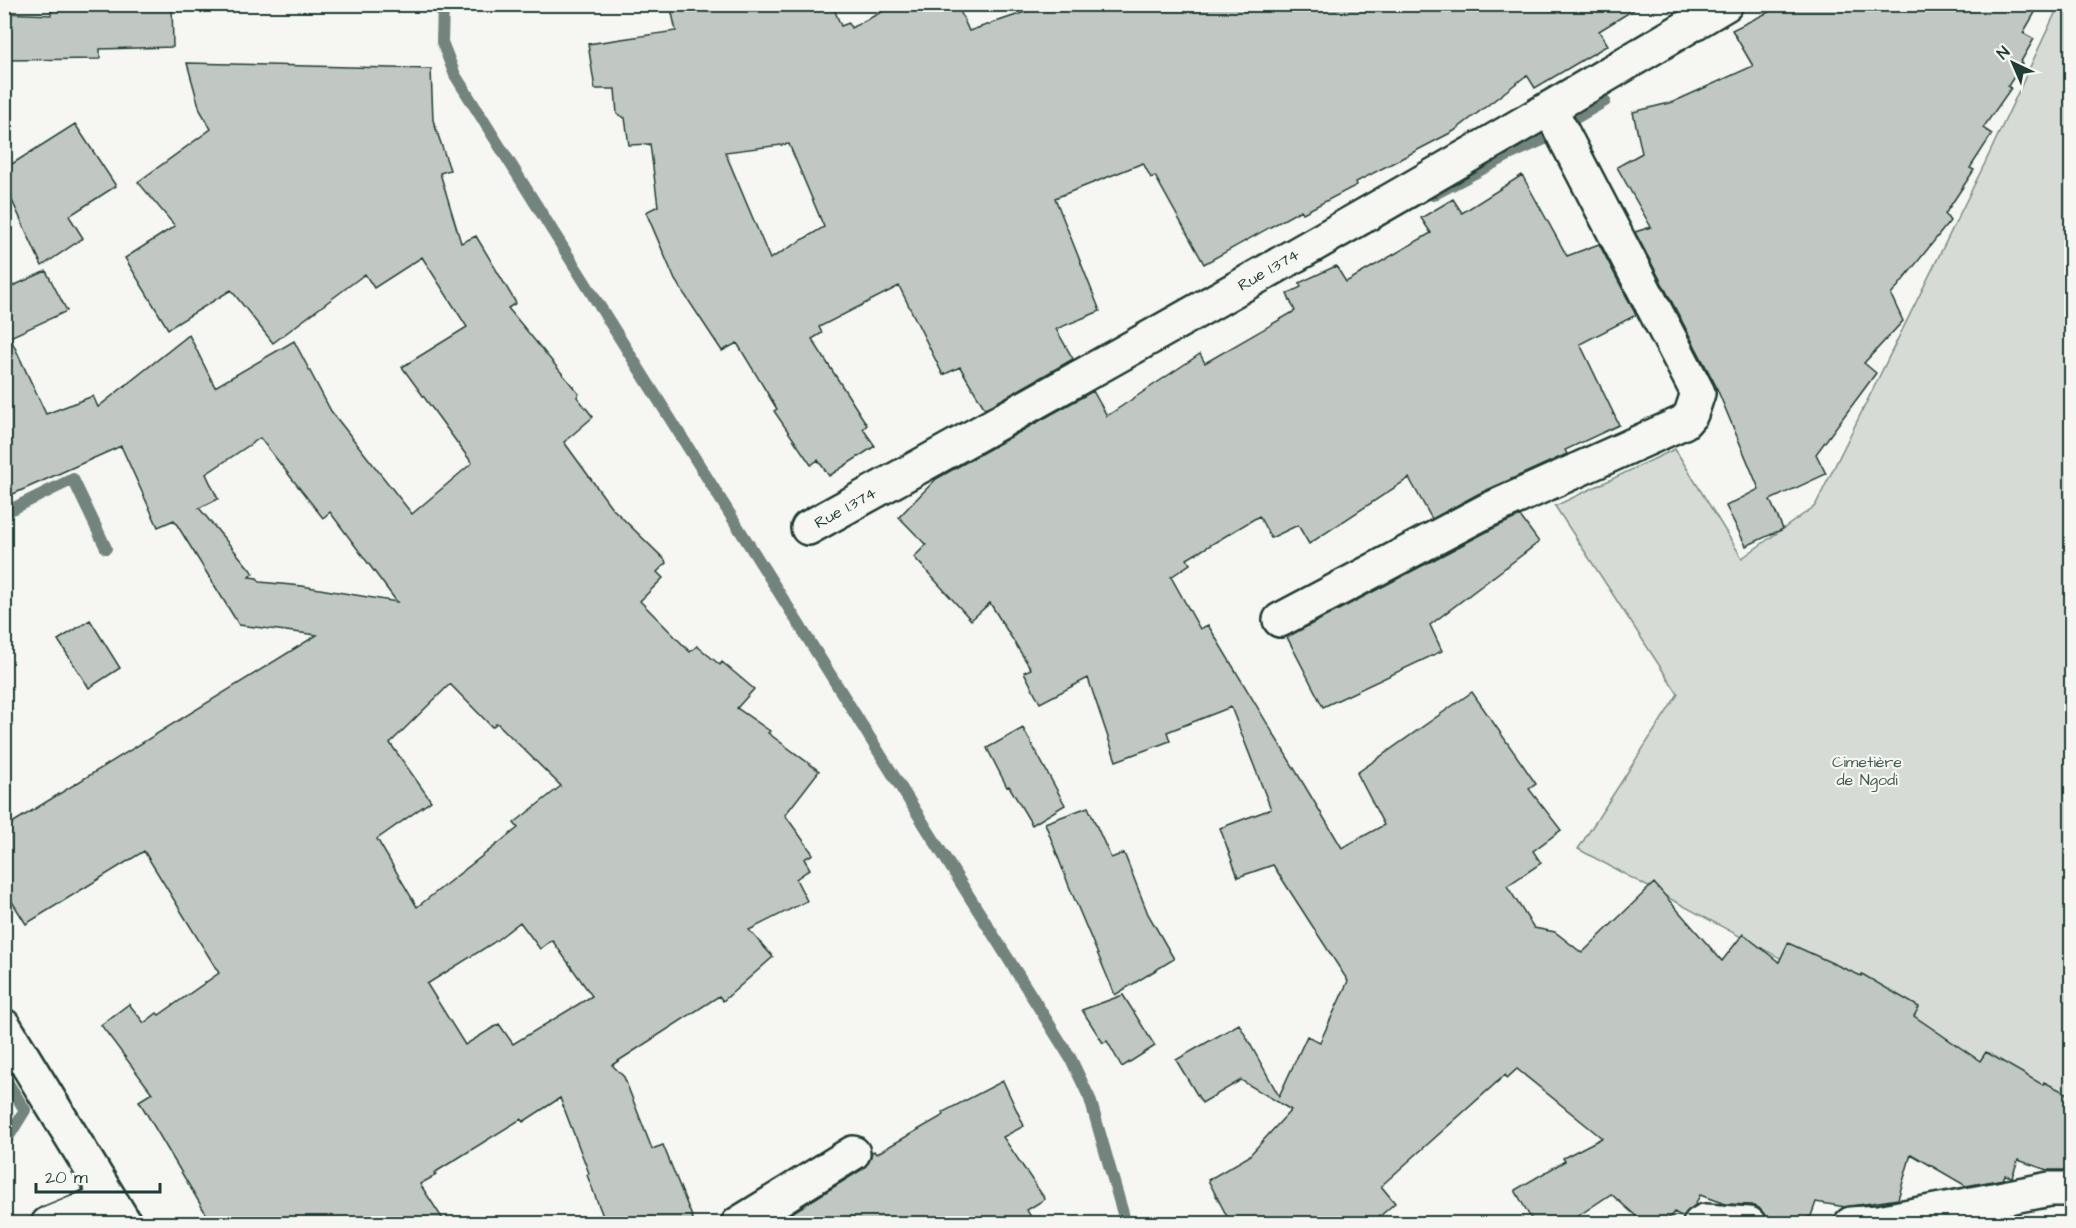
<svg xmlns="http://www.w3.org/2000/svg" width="2076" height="1228" viewBox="0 0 2076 1228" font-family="'Architects Daughter',sans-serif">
<rect width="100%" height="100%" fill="#f6f6f2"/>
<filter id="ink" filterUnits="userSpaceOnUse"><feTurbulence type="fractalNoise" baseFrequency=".0167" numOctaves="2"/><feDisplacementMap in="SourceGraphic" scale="12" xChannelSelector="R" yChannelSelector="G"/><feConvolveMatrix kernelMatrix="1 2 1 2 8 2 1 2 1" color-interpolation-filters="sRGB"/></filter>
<g filter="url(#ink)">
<!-- green -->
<path fill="#d6dbd6" stroke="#7a8c85" stroke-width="1.5" d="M2059,5h12v1110l-493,-266 100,-155 -123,-188 120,-57 67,109 73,-52 169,-341z"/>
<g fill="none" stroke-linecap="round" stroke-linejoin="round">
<!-- stream -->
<path stroke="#72847d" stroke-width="12" d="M443,4l-1,38 13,33 616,984 19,40 36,125
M1567,123l38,-22
M1433,195l76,-40 40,-18
M4,513l69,-34 33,69
M4,1077l21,33 -21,34"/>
</g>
<!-- building -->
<path fill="#c1c8c3" stroke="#1f3d34" stroke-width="1.5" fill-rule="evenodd" d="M52,4h120l1,43 -73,2v10l-96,1v-47l47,2z
M670,4h162l9,22 8,-3 2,5 46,-24h60l12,27 80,-27h594l-44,27 9,14 -73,43 -8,-13 -73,56 -98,51 1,3 -54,28 -2,-3 -97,54 -49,-88 -4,2 -8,-15 -88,35 45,113 -44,18 17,30 -88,50 -25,-42 -17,8 -44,-89 -80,41 3,6 -10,6 55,86 -4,4 12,17 -46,30 -11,-16 -7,5 -37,-54 3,-2 -40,-66 -15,8 -47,-71 -29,-68 12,-6 -8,-62 -21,1 -4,-27 -8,-4 -2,-25h-20l-7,-45 88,-13zM789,144l35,83 -54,32 -45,-107z
M1785,4h255l-17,29 11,6 -14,24 2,1 -14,22 3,2 -28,40 9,6 -22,34 4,2 -29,44 5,7 -59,74 12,26 -39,42 12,10 -60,81 10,20 -56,26 13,29 -37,17 -20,-40 33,-17 -44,-105 -80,-152 16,-5 -34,-60 25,-14 -9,-41 40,-10 80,-36 -21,-36z
M187,63l244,6 2,51 17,50 -10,3 21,70 15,-7 40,67 -8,5 71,86 -2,3 16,20 -29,25 48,66 53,52 1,3 -9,9 6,6 -23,23 50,51 7,-6 23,19 2,-3 32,27 -17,19 33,23 -2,2 51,38 -34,44 28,39 -9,5 6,10 -14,10 11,22 -58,29 24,27 -50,44 -4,-5 -107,69 12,12 28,72 11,-4 32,79h-89l-19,-49 2,-2 -29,-75 -37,24 -2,-3 -87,54 2,2 -16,9 26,40h-234l-73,-123 13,-8 -51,-68 28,-21 15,19 13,-10 2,2 60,-42 -75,-122 -118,73 -22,-35v-61l313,-193 -78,-10 -65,-105 -16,7 -37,-81 -117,52v-208l42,-19 21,40 -57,26 36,77 47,-18 5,11 91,-72 26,52 79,-46 37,70 81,103 60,-51 -70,-96 65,-40 -45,-70 -48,31 -9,-14 -92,69 -42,-53 -63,39 -43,-71 50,-32 -37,-44 73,-53 -11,-19zM260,438l63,80 7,-6 67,90 -95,-16 -42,-4 -3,-4 -8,-1 4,-4 -54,-65 19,-9 -12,-25zM450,684l42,43 5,-4 64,63 -47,37 4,5 -101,79 -40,-68 54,-38 -41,-58zM520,922l20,27 12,-9 40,56 -79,48 -14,-20 -34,21 -38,-61 66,-41z
M75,124l41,62 -47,30 14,22 -41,28 -38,-83v-14z
M1522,175l45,81 32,-12 37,71 -56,29 39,81 -54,25 2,4 -89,40 -46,25 -23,-41 -100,66 -11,-19 -27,13 -12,-22 -72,43 3,5 -19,13 29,52 8,-4 134,223 42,-23 -27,-52 115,-81 64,92 -7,5 32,41 -28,21 8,12 -34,23 27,42 21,4 27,21 72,-70 68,78 21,-27 36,28 9,-19 73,33 1,-2 57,33 -5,9 66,45 6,-9 57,33 1,-3 28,14v74h-25l-29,-10 -6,17 -7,-2 -2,4 -37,7 -55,-32 -13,45 -53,8 -29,-5 -5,14 -17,8h-8l-20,-7 -6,-8 -9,-4 -26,-1 -25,-9 -5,10 -12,12 -9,-5 -10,12h-19l-34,-30 -45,30h-32l-19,-34 50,-29 -2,-3 39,-20 -85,-69 -10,9 -2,-3 -124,111 14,17 -24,21h-140l-23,-44 40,-23 43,-47 -50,-30 -39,23 -26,-43 63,-36 40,72 28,-60 13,6 28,-61 -75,-116 -35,12 -18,-49 51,-19 -40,-102 -64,25 3,9 -54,20 -28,-83 -48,25 -16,-31 7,-3 -41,-66 -19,17 -57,-63 12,-12 -27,-28 37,-38 157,-88 14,25 93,-62 5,9 90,-52 -8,-17 14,-7 -2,-4 37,-17 10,16 85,-49 -10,-15 32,-19 9,14z
M1520,516l19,26 -109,83 12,26 -119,56 -36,-70 207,-109z
M90,620l30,48 -31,20 -31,-48z
M1023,728l42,77 -33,20 -23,-39 -2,1 -20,-39z
M1088,807l23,51 13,-5 24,61 26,45 -59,36 -46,-109 -24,-63z
M1123,995l32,51 -33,21 -15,-26 -4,2 -21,-33z
M1003,1081l21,45 -21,11 42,62 -18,11 8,14h-261l89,-55 6,-7 3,-10 2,-1 2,3 68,-39 -1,-3z"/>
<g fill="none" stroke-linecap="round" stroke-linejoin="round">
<!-- minor casing -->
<g stroke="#1f3d34" stroke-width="38">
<path id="minor" d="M808,528c309,-170 615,-343 918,-524
M1280,620l206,-109 198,-89 7,-8 7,-21 -148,-284
M48,1224l61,-25
M738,1224l115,-71
M1700,1224l5,-3 44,3
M1851,1224l28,-2 171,-33h22"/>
</g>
<!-- secondary casing -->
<g stroke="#1f3d34" stroke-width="38">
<path id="secondary" d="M4,1026l121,198"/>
</g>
<!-- minor -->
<use href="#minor" stroke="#f6f6f2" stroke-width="33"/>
<!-- secondary -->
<use href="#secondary" stroke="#f6f6f2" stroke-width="33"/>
</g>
</g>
<g text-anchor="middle" stroke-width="4.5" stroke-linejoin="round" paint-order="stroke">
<!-- street labels -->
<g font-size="16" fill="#1f3d34" stroke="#f6f6f2">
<text transform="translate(1268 269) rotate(-30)" y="6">Rue 1.374</text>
<text transform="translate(845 507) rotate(-29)" y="6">Rue 1.374</text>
</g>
<!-- park labels -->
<g font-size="16" fill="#445d54" stroke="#f6f6f2">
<text x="1867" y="767">Cimetière<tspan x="1867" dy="18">de Ngodi</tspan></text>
</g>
</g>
<!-- margin -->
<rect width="2076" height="1228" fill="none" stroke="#f6f6f2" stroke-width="24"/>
<rect x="12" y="12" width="2052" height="1204" fill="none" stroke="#1f3d34" stroke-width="2" filter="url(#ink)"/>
<!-- north arrow -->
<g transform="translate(2013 63) rotate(316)" stroke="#f6f6f2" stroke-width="4.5" paint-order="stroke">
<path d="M0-4.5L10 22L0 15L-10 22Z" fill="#1f3d34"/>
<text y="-9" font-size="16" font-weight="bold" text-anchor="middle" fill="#1f3d34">N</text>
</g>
<!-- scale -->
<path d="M36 1183v9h124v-9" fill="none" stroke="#1f3d34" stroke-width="3"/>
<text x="45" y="1183" font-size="18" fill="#1f3d34" stroke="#f6f6f2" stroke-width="4.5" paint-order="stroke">20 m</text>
</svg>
